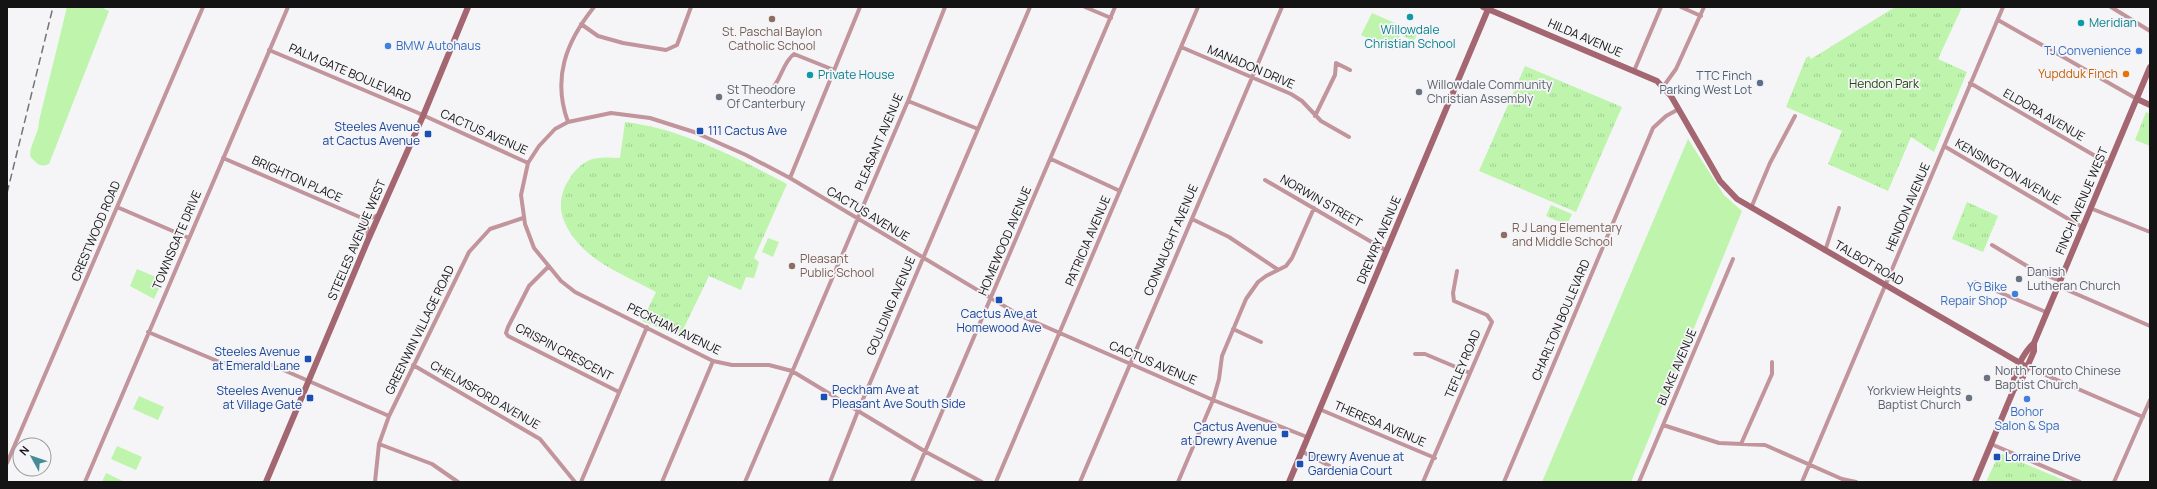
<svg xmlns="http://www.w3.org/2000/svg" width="2157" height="489" viewBox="0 0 2157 489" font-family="Manrope,sans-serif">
<defs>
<pattern id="park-tufts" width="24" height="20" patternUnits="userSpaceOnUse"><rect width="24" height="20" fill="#bef4ac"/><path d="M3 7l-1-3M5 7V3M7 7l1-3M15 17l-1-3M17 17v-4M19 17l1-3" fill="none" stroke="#a2d093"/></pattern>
</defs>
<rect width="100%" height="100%" fill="#f5f5f8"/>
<!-- grass -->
<path fill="#bef4ac" d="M67,7h34l8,4 -60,153c-9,4 -13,-1 -19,-8 0,-13 9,-22 9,-35z
M1372,13l32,14 -11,23 -32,-15z
M1688,139l36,56 18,16 -111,271h-89z
M768,238l11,4 -6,15 -11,-5z
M137,269l26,11 -9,19 -24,-13z
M139,396l25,11 -6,13 -25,-11z
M117,446l25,11 -6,13 -25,-11z
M106,473l19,9h-23z"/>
<!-- park -->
<path fill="url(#park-tufts)" d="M1895,7h67l-24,52 29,13 -33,80 -23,-15 -23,54 -60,-27 14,-33 -56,-24 20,-49 3,-2 2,3z
M1407,27l11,5 -4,9 -11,-5z
M1525,66l97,41 -46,105 -97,-41z
M2146,112l4,2v32l-15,-6z
M625,122c57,7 111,35 162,62l-33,74 5,4 -5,16 -8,-1 -5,13 -32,-14 -29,60 -38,-15 14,-29c-35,-19 -75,-32 -92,-71 -6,-14 -3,-31 6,-43 15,-22 27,-21 50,-20z
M1967,202l31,14 -15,36 -31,-13z
M1551,205l21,9 -5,11 -21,-9z
M2001,454h1l66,28h-82l12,-26z"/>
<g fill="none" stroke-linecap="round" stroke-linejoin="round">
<!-- street -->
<path stroke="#c1959b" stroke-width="4" d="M1085,7l26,11
M1681,7l20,9
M2111,7l39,24
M1998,20l139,79
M581,24l17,12 25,7 43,7 11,-5 14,-38
M1181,47l110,47 11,7 19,20 28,16
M269,50l147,62 112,51
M1634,71l27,-64
M1970,83l139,81
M1663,87l13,-18 28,-62
M771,90c10,-10 12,-28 23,-36l40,16
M908,101l70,28
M1315,116l20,-41 1,-12 14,7
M568,122c-16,-44 -2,-80 26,-115
M1944,146l138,81
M223,158l139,60 7,1 9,-4
M1051,159l69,32
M790,178l70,-171
M1265,180l122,71
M117,207l72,31
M1751,208l19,-45 25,-47
M2090,208l60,24
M362,218l5,7 1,13
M1192,219l37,18 48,32
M1992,245l40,24 28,12
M1825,251l14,-43
M549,266l-20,20 -21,41 -2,6 2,3 111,56
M1975,282l71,30
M2058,286l92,40
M1233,329l28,13
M148,332l74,31 50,2 117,51
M1415,354h10l45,19
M413,365l127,74 35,43
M2027,367l116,50
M1319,409l116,49
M1663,425l56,18 46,2 77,34 14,3
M379,444l53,20 26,18
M1741,444l31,-70v-12
M1991,444l89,38
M1301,451l42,22
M7,463l196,-456
M85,482l203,-475
M375,482l4,-38 10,-28 80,-164 21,-23 33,-11
M581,482l66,-155
M662,482l51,-121
M745,482l163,-381 37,-94
M830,482l28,-71 172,-404
M912,482l203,-475
M982,482l-56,-30 -134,-81 -23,-6h-37l-19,-4 -138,-69 -14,-11 -27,-33 -9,-24 -4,-29 7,-32 11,-17 16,-17 13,-7 43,-9 39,5 44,14 52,23 44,23 231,138 192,84 94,37
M996,482l202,-475
M1080,482l202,-475
M1178,482l35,-82 6,-21 3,-23 24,-57 12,-17 8,-6 20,-10 6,-8 22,-50
M1423,482l69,-160 -5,-7 -33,-14 -1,-8 4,-22
M1504,482l149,-354 13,-12 11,-6
M1639,482l94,-223
M1802,482l201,-475
M2114,482l36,-82"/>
<!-- secondary -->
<path stroke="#a46670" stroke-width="6" d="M1483,7l174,74 14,15 49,85 17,18 290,168
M2137,99l13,6
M2014,389c-3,-14 10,-37 20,-46l116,-276
M266,482l102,-242 55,-124 45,-109
M1289,482l200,-475
M1975,482l39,-93 5,-3 15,-35v-8"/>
<!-- rail -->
<path stroke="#747476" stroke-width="1.5" stroke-dasharray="8 4" stroke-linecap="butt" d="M7,193l46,-186"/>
</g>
<!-- markers -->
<g fill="#0f9aa8" stroke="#f5f5f8" stroke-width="1.5">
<circle cx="1410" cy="17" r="4"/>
<circle cx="2081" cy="23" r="4"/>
<circle cx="810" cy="75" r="4"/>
</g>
<g fill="#8d6e63" stroke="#f5f5f8" stroke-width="1.5">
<circle cx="772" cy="19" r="4"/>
<circle cx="1504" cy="235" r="4"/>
<circle cx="792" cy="266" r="4"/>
</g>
<g fill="#3f7fe0" stroke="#f5f5f8" stroke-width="1.5">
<circle cx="388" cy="46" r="4"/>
<circle cx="2139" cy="51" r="4"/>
<circle cx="2015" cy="294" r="4"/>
<circle cx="2027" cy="399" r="4"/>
</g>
<circle fill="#e8710a" stroke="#f5f5f8" stroke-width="1.5" cx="2126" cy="74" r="4"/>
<circle fill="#5c6f8a" stroke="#f5f5f8" stroke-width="1.5" cx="1760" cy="83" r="4"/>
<g fill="#6b7280" stroke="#f5f5f8" stroke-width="1.5">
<circle cx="1419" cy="92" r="4"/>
<circle cx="719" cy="97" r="4"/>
<circle cx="2019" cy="279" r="4"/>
<circle cx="1987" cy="378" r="4"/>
<circle cx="1969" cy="398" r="4"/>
</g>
<g fill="#1a4fb4" stroke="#f5f5f8" stroke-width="1.5">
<rect x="696" y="127" width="8" height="8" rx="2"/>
<rect x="424" y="130" width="8" height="8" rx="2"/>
<rect x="995" y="296" width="8" height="8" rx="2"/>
<rect x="304" y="355" width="8" height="8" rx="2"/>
<rect x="820" y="393" width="8" height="8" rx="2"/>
<rect x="306" y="394" width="8" height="8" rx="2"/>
<rect x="1281" y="430" width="8" height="8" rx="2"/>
<rect x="1993" y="453" width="8" height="8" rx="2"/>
<rect x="1296" y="460" width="8" height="8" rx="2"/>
</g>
<g text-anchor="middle" stroke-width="3.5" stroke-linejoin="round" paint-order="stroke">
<!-- culture labels -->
<g font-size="12" fill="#0d838f" stroke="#f5f5f8" text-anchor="start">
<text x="2089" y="27">Meridian</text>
<text x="1410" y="34" text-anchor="middle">Willowdale<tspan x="1410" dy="14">Christian School</tspan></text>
<text x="818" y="79">Private House</text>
</g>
<!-- education labels -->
<g font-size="12" fill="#785e54" stroke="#f5f5f8" text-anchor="start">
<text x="772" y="36" text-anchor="middle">St. Paschal Baylon<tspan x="772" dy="14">Catholic School</tspan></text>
<text x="1512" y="232">R J Lang Elementary<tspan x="1512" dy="14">and Middle School</tspan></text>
<text x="800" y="263">Pleasant<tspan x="800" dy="14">Public School</tspan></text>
</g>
<!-- street labels -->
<g font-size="12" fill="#141415" stroke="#f5f5f8">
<text transform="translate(1585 38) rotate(23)" y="4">HILDA AVENUE</text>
<text transform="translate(1251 67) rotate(23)" y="4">MANADON DRIVE</text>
<text transform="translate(350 73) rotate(23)" y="4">PALM GATE BOULEVARD</text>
<text transform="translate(2044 115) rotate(30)" y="4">ELDORA AVENUE</text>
<text transform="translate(484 132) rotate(24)" y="4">CACTUS AVENUE</text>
<text transform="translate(879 142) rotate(-67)" y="4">PLEASANT AVENUE</text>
<text transform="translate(2008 172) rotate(30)" y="4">KENSINGTON AVENUE</text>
<text transform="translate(297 179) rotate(24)" y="4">BRIGHTON PLACE</text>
<text transform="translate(1321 201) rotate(30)" y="4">NORWIN STREET</text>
<text transform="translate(2082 201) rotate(-67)" y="4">FINCH AVENUE WEST</text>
<text transform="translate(1908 207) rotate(-67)" y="4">HENDON AVENUE</text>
<text transform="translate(868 214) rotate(31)" y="4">CACTUS AVENUE</text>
<text transform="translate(96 231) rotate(-67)" y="4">CRESTWOOD ROAD</text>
<text transform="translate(177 240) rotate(-67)" y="4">TOWNSGATE DRIVE</text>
<text transform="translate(357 240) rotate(-67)" y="4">STEELES AVENUE WEST</text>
<text transform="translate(1171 240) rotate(-67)" y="4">CONNAUGHT AVENUE</text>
<text transform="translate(1379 240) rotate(-67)" y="4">DREWRY AVENUE</text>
<text transform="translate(1005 241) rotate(-67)" y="4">HOMEWOOD AVENUE</text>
<text transform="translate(1088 241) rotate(-67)" y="4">PATRICIA AVENUE</text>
<text transform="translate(1869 263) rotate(30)" y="4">TALBOT ROAD</text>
<text transform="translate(891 306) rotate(-67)" y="4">GOULDING AVENUE</text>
<text transform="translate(1561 320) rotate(-67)" y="4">CHARLTON BOULEVARD</text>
<text transform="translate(674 329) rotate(26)" y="4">PECKHAM AVENUE</text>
<text transform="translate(420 330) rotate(-64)" y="4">GREENWIN VILLAGE ROAD</text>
<text transform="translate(564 352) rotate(28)" y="4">CRISPIN CRESCENT</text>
<text transform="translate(1153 363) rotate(23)" y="4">CACTUS AVENUE</text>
<text transform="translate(1463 364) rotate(-67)" y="4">TEFLEY ROAD</text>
<text transform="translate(1677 367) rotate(-67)" y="4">BLAKE AVENUE</text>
<text transform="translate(485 395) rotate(30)" y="4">CHELMSFORD AVENUE</text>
<text transform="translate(1380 424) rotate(23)" y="4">THERESA AVENUE</text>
</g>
<!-- shop labels -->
<g font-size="12" fill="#366cbe" stroke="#f5f5f8" text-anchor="end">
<text x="396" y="50" text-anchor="start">BMW Autohaus</text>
<text x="2131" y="55">TJ Convenience</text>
<text x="2007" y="291">YG Bike<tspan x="2007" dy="14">Repair Shop</tspan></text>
<text x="2027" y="416" text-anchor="middle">Bohor<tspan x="2027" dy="14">Salon &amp; Spa</tspan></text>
</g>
<!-- food labels -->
<g font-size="12" fill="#c56008" stroke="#f5f5f8" text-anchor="end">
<text x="2118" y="78">Yupdduk Finch</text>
</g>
<!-- service labels -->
<g font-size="12" fill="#4e5e75" stroke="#f5f5f8" text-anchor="end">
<text x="1752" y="80">TTC Finch<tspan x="1752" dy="14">Parking West Lot</tspan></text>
</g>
<!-- park labels -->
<g font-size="12" fill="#224613" stroke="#f5f5f8">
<text x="1884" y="88">Hendon Park</text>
</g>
<!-- worship labels -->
<g font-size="12" fill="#5b616d" stroke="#f5f5f8" text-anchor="start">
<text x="1427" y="89">Willowdale Community<tspan x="1427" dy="14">Christian Assembly</tspan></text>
<text x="727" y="94">St Theodore<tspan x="727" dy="14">Of Canterbury</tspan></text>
<text x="2027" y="276">Danish<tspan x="2027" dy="14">Lutheran Church</tspan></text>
<text x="1995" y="375">North Toronto Chinese<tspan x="1995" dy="14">Baptist Church</tspan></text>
<text x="1961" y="395" text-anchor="end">Yorkview Heights<tspan x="1961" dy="14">Baptist Church</tspan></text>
</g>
<!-- transit labels -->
<g font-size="12" fill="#164399" stroke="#f5f5f8" text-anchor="end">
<text x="420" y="131">Steeles Avenue<tspan x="420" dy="14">at Cactus Avenue</tspan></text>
<text x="708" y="135" text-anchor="start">111 Cactus Ave</text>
<text x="999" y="318" text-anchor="middle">Cactus Ave at<tspan x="999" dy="14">Homewood Ave</tspan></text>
<text x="300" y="356">Steeles Avenue<tspan x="300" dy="14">at Emerald Lane</tspan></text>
<text x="832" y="394" text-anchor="start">Peckham Ave at<tspan x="832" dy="14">Pleasant Ave South Side</tspan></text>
<text x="302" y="395">Steeles Avenue<tspan x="302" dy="14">at Village Gate</tspan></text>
<text x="1277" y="431">Cactus Avenue<tspan x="1277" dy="14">at Drewry Avenue</tspan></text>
<text x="1308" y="461" text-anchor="start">Drewry Avenue at<tspan x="1308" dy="14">Gardenia Court</tspan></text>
<text x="2005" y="461" text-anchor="start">Lorraine Drive</text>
</g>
</g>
<!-- border -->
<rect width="2157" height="489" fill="none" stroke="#141415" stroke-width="16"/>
<!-- north arrow -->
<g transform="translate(32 457) rotate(310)"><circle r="19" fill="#f5f5f8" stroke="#9b9b9d"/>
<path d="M0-3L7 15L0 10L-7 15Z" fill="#468c96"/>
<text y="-6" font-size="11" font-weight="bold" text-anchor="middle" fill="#141415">N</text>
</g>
</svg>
